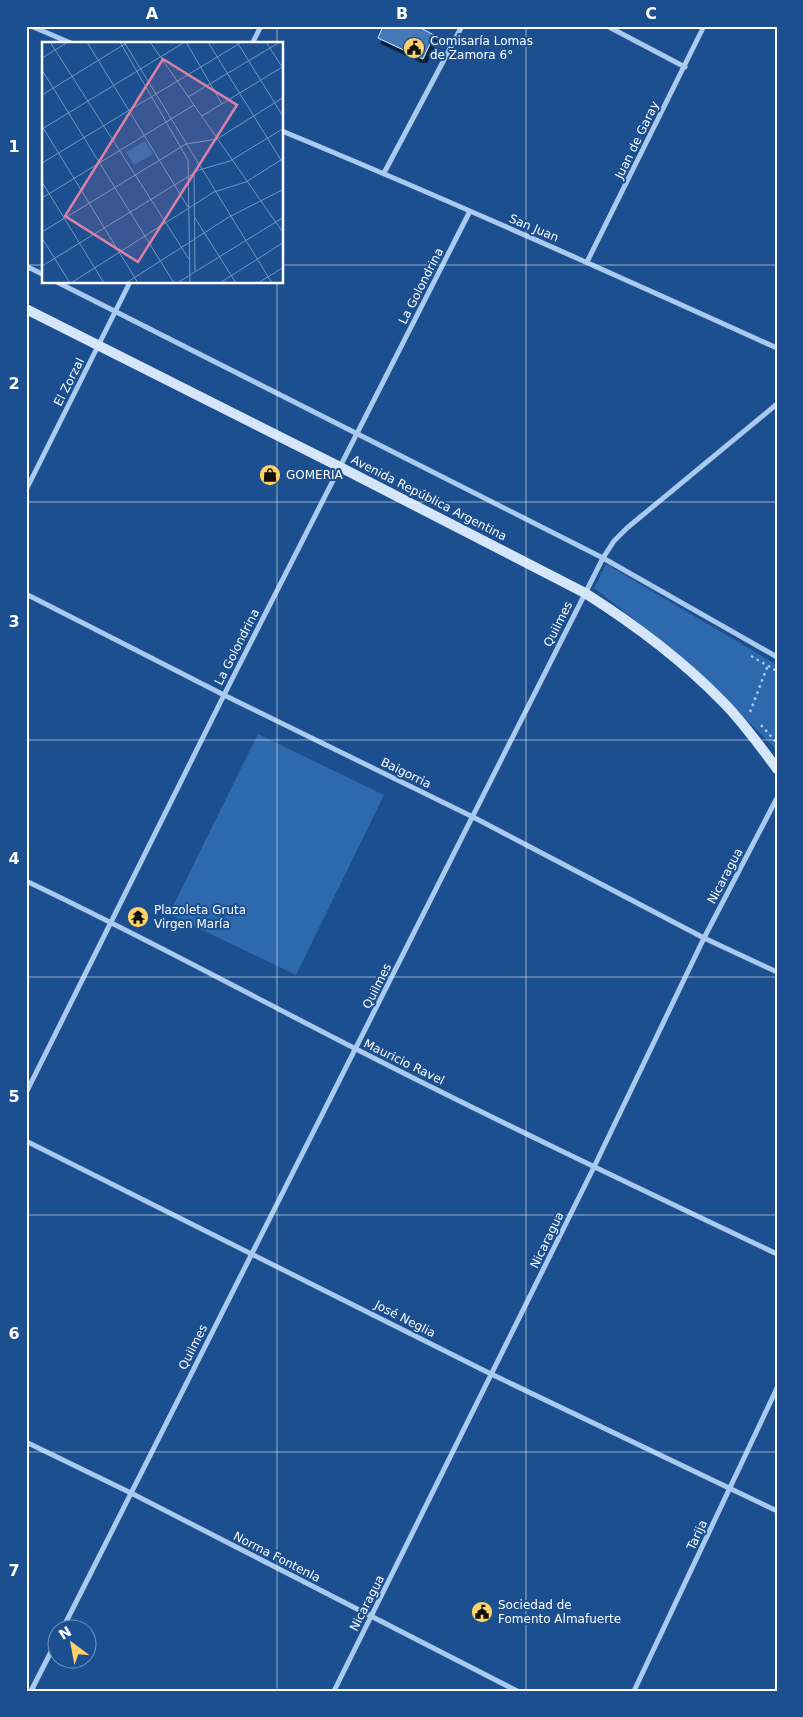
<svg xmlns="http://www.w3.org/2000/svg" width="803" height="1717" viewBox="0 0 803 1717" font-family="'DejaVu Sans',sans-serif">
<defs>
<filter id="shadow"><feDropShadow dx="3" dy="5.5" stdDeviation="0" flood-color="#0009"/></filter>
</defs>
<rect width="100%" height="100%" fill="#1b4f8f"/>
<!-- green -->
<path fill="#2e69ad" d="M606,564l171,101v85l-90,-89 -93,-73z
M258,734l126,61 -88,180 -127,-61z"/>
<!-- building -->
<path fill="#4478b7" stroke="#cfe3fa" filter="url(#shadow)" d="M383,26h34l17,9 -11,24 -45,-21z"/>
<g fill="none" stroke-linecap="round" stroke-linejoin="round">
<!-- path -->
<path stroke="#a9c9ee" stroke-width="2.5" stroke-dasharray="2.5 4" stroke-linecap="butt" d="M751,656l26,15
M750,712l18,-47
M761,725l16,18"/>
<!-- street -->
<path stroke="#a9c9ee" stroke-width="5" d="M31,26l42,18
M607,26l78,41
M252,44l9,-18
M282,131c167,69 331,143 495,217
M384,173l78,-147
M587,262l117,-236
M26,266l18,9
M57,282l546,276 174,99
M26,490l104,-208
M26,594l198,101 249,122 231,121 73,34
M26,881c112,53 220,112 330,168 139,71 280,138 421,205
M26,1093l198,-398 246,-484
M26,1141l465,233 286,137
M26,1442l105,51 386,198
M62,1630l541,-1072 11,-17 13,-13 150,-124
M31,1691l27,-53
M334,1691l260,-524 110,-229 73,-140
M634,1691l143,-303"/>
<!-- secondary -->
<path stroke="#d6e6fa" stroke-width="10" d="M26,309l314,158 245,126c49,31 96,66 137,108 21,21 38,45 55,68"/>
</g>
<!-- grid -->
<path fill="none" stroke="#fff" stroke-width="1" stroke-opacity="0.55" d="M277,26v18M526,26v1665M26,265h18M282,265h495M277,282v1409M26,502h751M26,740h751M26,977h751M26,1215h751M26,1452h751"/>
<!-- icons -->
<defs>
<g id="civic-disc" transform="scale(1.125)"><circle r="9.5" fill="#ffd166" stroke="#1b4f8f"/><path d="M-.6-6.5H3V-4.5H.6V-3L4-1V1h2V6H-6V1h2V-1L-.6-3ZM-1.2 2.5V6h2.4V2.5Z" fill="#111"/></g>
<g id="shop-disc" transform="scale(1.125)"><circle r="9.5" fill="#ffd166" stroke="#1b4f8f"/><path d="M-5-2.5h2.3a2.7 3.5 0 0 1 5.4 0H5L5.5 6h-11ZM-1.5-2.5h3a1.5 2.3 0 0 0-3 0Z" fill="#111"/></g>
<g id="temple-disc" transform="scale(1.125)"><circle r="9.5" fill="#ffd166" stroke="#1b4f8f"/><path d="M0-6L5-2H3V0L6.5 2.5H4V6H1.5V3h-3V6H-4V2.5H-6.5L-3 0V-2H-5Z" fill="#111"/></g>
</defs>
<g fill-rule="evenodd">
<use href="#civic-disc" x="414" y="48"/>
<use href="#shop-disc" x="270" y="475"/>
<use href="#temple-disc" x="138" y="917"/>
<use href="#civic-disc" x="482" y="1612"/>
</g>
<g text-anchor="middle" stroke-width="4" stroke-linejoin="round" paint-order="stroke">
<!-- poi labels -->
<g font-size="12" fill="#fff" stroke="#1b4f8f" text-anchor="start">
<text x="430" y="45">Comisaría Lomas<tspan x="430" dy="14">de Zamora 6°</tspan></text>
<text x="286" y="479">GOMERIA</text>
<text x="154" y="914">Plazoleta Gruta<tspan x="154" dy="14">Virgen María</tspan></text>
<text x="498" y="1609">Sociedad de<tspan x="498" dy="14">Fomento Almafuerte</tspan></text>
</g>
<!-- street labels -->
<g font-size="12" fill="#fff" stroke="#1b4f8f">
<text transform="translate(637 140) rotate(-64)" y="4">Juan de Garay</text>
<text transform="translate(534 228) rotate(23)" y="4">San Juan</text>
<text transform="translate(421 286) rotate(-63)" y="4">La Golondrina</text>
<text transform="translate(69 382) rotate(-63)" y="4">El Zorzal</text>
<text transform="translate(429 498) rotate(27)" y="4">Avenida República Argentina</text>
<text transform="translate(558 624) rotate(-63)" y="4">Quilmes</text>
<text transform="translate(237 647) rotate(-63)" y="4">La Golondrina</text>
<text transform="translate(406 773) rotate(26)" y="4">Baigorria</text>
<text transform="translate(725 876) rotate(-62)" y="4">Nicaragua</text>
<text transform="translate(377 986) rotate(-63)" y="4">Quilmes</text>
<text transform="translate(404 1062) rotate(26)" y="4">Mauricio Ravel</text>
<text transform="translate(547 1240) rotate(-64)" y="4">Nicaragua</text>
<text transform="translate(405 1319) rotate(27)" y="4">José Neglia</text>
<text transform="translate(193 1347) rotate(-63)" y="4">Quilmes</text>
<text transform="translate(697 1535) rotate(-65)" y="4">Tarija</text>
<text transform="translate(277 1557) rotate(27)" y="4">Norma Fontenla</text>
<text transform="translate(367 1603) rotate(-63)" y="4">Nicaragua</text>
</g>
</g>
<!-- overview -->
<g transform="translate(42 42)">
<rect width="241" height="241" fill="#1b4f8f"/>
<path d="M103,99l8,13 -19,11 -8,-13z" fill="#2e69ad"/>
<path fill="none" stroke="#7695bc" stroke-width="1" d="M8,0l139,217M45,0l101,165M78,0l68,118 2,123M82,0l148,241M108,0l134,192M144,0l36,62M166,0l76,123M195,0l47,76M224,0l18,28M0,16l26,-16M0,28l132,213M0,53l86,-53M146,55l92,-55M160,74l82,-50M0,84l96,157M0,87l143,-87M0,121l200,-121M152,131l1,98M0,140l62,101M0,156l152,-93M153,176l41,65M0,190l144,-88 31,-5 67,-42M0,196l28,45M0,224l157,-96 31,-9 54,-33M29,241l143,-91 32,-10 38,-24M84,241l103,-66 55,-28M135,241l107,-66M178,241l64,-41M216,241l26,-16"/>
<path fill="#dd80a5" fill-opacity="0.15" stroke="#dd80a5" stroke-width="2.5" d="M121,17l74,46 -99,157 -73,-46z"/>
<rect width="241" height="241" fill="none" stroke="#fff" stroke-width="2.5"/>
</g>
<!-- border -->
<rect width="803" height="1717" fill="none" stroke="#1b4f8f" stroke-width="55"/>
<!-- north arrow -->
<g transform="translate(72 1644) rotate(328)"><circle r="24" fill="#1b4f8f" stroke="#7695bc"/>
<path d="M0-4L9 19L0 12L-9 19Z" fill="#ffd166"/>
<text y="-8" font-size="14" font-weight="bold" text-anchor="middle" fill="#ffffff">N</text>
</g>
<rect x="28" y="28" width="748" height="1662" fill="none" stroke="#fff" stroke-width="2"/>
<g font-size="16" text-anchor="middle" font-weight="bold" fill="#fff">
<text x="152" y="19">A</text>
<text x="402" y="19">B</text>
<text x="651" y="19">C</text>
<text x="14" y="152">1</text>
<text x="14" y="389">2</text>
<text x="14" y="627">3</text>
<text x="14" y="864">4</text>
<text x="14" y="1102">5</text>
<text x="14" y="1339">6</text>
<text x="14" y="1576">7</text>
</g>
</svg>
